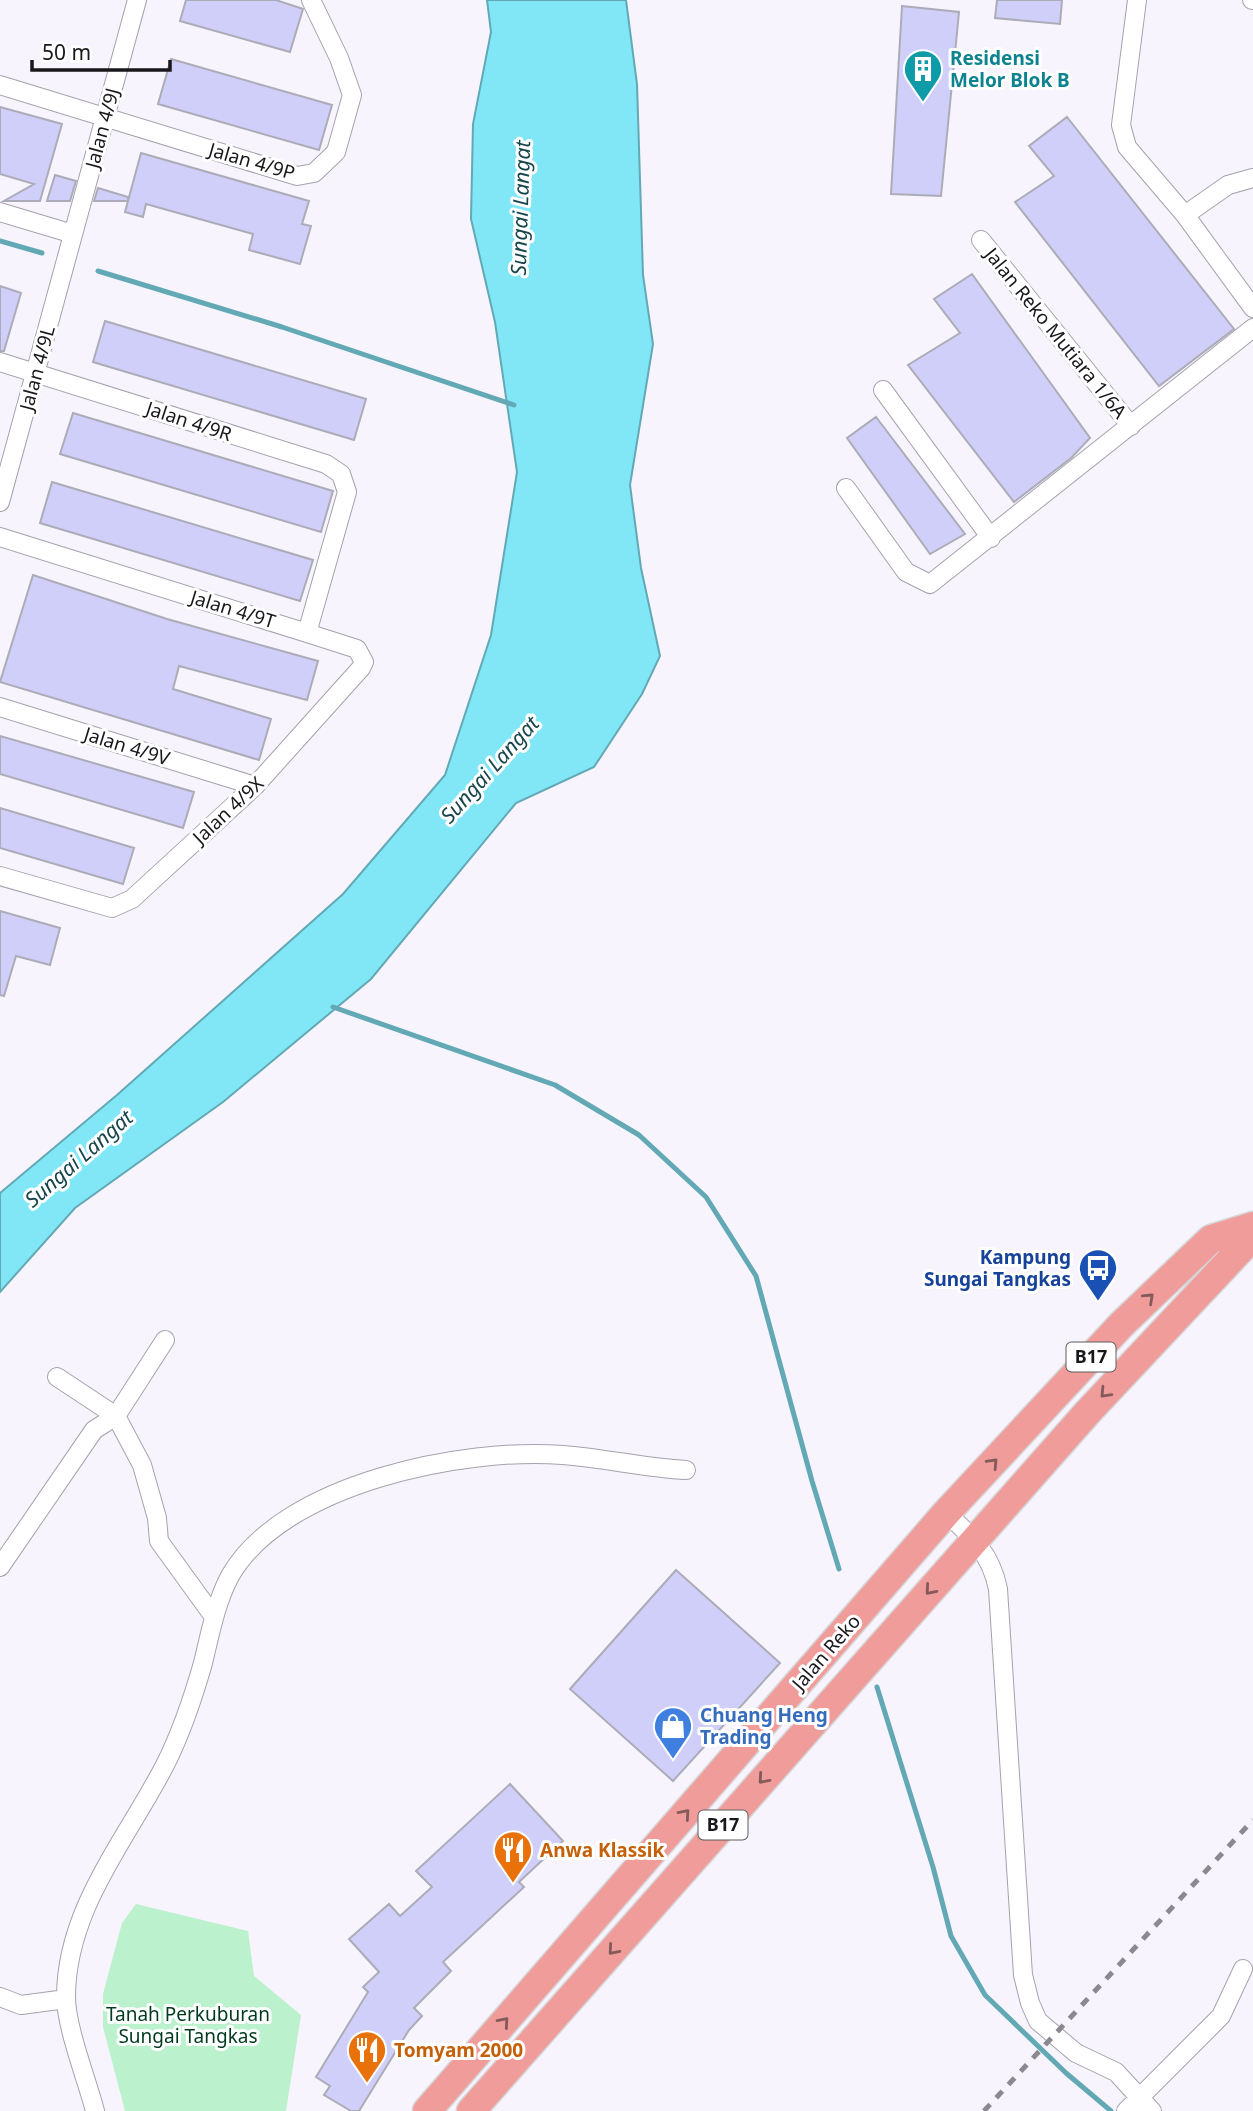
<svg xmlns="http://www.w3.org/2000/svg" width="1253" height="2111" viewBox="0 0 1253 2111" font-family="'Noto Sans',sans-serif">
<rect width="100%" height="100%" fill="#f7f4fd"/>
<!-- green -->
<path fill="#bbf1cd" d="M136,1904l112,27 6,45 47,39 -15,96h-161l-22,-84v-33l19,-71z"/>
<!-- water -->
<path fill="#81e7f7" stroke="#62a9b5" stroke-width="2" d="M487,0h139l11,84 6,191 10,69 -23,141 11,83 19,88 -18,38 -48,73 -78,36 -145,176 -148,123 -148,106 -75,84v-99l117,-98 226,-201 102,-119 46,-140 26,-163 -22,-150 -24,-103 2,-95 18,-92z"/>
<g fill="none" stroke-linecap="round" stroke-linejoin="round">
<!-- stream -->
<path stroke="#62a9b5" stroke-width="5" d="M0,241l42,12
M98,271l184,56 232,78
M333,1007l222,78 84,50 67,62 50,79 56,205 27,88
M877,1687l56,180 18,69 34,59 81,78 45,38"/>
</g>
<!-- building -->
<path fill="#cfcff9" stroke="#acacb8" stroke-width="2" d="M186,0h90l27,9 -13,43 -110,-31z
M997,0h65l-2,24 -65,-6z
M902,6l57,6 -18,184 -50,-2z
M171,59l161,46 -13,45 -161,-46z
M0,107l62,17 -22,77h-36l30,-17 -34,-10z
M1067,117l167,212 -75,57 -144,-184 39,-26 -25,-30z
M141,153l168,48 -7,23 9,2 -11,38 -51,-14 4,-16 -107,-30 -3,13 -18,-5z
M55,175l21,6 -6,20h-23z
M98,188l30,9v4h-34z
M972,274l118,164 -19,20 -57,44 -106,-137 52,-32 -26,-34z
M0,286l21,7 -17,58h-4z
M105,321l261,78 -12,41 -261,-78z
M73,413l260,78 -12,41 -261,-78z
M876,417l89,117 -35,20 -83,-116z
M52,482l261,78 -13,41 -260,-78z
M33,575l134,44 151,42 -11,39 -128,-34 -6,23 98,30 -12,41 -259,-78z
M0,736l194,56 -11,36 -183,-54z
M0,808l134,40 -11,36 -123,-36z
M0,911l60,17 -10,37 -34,-9 -12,40 -4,-1z
M676,1570l104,93 -107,118 -103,-92z
M510,1784l53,57 -44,41 5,5 -81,75 8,9 -37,37 8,8 -13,14 -50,81h-8l-27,-16 6,-9 -14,-9 52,-85 -5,-5 16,-15 -30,-33 40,-35 11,12 32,-29 -16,-16z"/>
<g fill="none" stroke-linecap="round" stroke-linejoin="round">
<!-- street casing -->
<g stroke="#a5a2ad" stroke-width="20">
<path id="street" d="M1137,0l-16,125 6,22 58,68 68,93
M1252,0h1
M0,85l297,91 17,-3 22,-21 16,-57 -13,-37 -28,-58
M0,212l73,22
M1185,215l43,-30 25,-7
M981,240l150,186
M0,362l326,102 15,10 6,18 -40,141 -307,-96
M883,390l108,148
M846,488l60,84 24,12 323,-256
M0,502l137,-502
M0,707l255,79
M0,876l112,32 20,-9 123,-113 106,-118 3,-6 -7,-13 -50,-16
M57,1377l59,39 26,49 15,53 2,23 55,76
M946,1513c26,23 45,41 52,76l25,386 7,28 8,18 38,32 40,19 36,39
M0,1567l94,-137 22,-14 49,-76
M0,1997l21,8 45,-6
M95,2111c-8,-31 -29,-84 -29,-114 0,-89 62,-159 100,-234 16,-32 27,-65 37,-100 7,-29 13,-61 27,-87 53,-93 235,-129 333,-121 41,3 82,13 123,15
M1126,2111l95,-95 22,-47"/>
</g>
<!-- primary casing -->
<g stroke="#d6d5d6" stroke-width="31">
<path id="primary" d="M427,2111l519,-598 175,-188 90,-86 42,-13
M471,2111l616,-698 166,-177"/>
</g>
<!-- street -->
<use href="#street" stroke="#fff" stroke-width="18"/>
<!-- primary -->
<use href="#primary" stroke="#f09c9a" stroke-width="28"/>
<!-- rail -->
<path stroke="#8b898f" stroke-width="5" stroke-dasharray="9 9" stroke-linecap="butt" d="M984,2111l269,-291"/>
</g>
<!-- one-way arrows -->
<defs><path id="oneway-chevron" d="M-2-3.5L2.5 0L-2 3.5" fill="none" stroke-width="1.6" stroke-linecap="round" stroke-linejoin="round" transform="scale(1.75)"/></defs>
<g stroke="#845a5a">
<use href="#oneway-chevron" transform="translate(1149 1298) rotate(-43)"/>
<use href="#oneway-chevron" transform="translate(1105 1393) rotate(133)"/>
<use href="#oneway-chevron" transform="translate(993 1463) rotate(-47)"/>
<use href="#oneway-chevron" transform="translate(930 1590) rotate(131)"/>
<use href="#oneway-chevron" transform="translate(763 1779) rotate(131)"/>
<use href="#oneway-chevron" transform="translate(685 1814) rotate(-49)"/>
<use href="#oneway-chevron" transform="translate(613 1950) rotate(131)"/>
<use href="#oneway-chevron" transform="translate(504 2022) rotate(-49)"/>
</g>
<!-- icons -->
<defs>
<g id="building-pin" transform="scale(2.0125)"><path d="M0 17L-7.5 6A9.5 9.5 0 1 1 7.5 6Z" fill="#0f9aa8" stroke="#fff"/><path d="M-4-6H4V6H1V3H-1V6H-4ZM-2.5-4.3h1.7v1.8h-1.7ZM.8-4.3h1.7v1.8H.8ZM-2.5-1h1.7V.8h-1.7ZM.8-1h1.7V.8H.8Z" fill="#fff"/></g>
<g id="bus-pin" transform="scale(2.0125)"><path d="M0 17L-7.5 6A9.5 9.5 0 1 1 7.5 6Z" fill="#1a4fb4" stroke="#fff"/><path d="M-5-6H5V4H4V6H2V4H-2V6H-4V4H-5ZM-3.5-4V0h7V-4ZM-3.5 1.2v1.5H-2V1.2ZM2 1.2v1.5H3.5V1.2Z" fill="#fff"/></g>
<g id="shop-pin" transform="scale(2.0125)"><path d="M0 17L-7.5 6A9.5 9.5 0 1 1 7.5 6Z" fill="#3f7fe0" stroke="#fff"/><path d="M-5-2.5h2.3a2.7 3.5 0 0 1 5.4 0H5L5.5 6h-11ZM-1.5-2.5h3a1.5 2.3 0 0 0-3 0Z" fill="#fff"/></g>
<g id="restaurant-pin" transform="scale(2.0125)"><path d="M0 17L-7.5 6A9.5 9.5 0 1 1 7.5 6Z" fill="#e8710a" stroke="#fff"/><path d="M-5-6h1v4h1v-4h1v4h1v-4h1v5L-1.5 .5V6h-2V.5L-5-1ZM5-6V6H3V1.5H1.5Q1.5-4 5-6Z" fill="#fff"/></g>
</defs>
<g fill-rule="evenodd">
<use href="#building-pin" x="923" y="69"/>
<use href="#bus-pin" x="1098" y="1268"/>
<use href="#shop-pin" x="673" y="1726"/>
<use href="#restaurant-pin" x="513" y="1850"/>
<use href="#restaurant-pin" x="367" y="2050"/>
</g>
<g text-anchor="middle" stroke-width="6" stroke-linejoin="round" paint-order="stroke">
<!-- shield labels -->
<g fill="#fff" stroke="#5e5d5f" stroke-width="2">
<rect x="1066.5" y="1342.5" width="49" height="29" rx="5"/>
<rect x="698.5" y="1810.5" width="49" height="29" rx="5"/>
</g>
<g font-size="18" font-weight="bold" fill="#19171b">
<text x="1091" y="1363">B17</text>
<text x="723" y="1831">B17</text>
</g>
<!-- culture labels -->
<g font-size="19" font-weight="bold" fill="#0d838f" stroke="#fff" text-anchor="start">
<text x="950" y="65">Residensi<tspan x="950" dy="22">Melor Blok B</tspan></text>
</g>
<!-- street labels -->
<g font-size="19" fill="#19171b" stroke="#fff">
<text transform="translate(102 128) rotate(-75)" y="7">Jalan 4/9J</text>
<text transform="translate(252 161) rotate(16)" y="7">Jalan 4/9P</text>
<text transform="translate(1056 333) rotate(51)" y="7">Jalan Reko Mutiara 1/6A</text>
<text transform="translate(37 368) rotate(-75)" y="7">Jalan 4/9L</text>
<text transform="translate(189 421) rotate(18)" y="7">Jalan 4/9R</text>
<text transform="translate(233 609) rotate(17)" y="7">Jalan 4/9T</text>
<text transform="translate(127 746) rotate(17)" y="7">Jalan 4/9V</text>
<text transform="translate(228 810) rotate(-43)" y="7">Jalan 4/9X</text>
<text transform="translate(826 1652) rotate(-49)" y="7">Jalan Reko</text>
</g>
<!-- transit labels -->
<g font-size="19" font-weight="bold" fill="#164399" stroke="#fff" text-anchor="end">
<text x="1071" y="1264">Kampung<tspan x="1071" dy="22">Sungai Tangkas</tspan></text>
</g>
<!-- shop labels -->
<g font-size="19" font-weight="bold" fill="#366cbe" stroke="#fff" text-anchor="start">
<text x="700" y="1722">Chuang Heng<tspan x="700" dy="22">Trading</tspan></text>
</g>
<!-- food labels -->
<g font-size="19" font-weight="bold" fill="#c56008" stroke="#fff" text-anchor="start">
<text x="540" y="1857">Anwa Klassik</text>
<text x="394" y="2057">Tomyam 2000</text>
</g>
<!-- park labels -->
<g font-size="19" fill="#003a1e" stroke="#fff">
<text x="188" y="2021">Tanah Perkuburan<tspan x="188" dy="22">Sungai Tangkas</tspan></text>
</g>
<!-- water labels -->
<g font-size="21" font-style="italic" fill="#17464d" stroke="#fff">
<text transform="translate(521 208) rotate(-88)" y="7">Sungai Langat</text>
<text transform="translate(490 770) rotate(-48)" y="7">Sungai Langat</text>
<text transform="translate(79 1159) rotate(-41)" y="7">Sungai Langat</text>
</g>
</g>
<!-- scale -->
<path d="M32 60v10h138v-10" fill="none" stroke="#19171b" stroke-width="3.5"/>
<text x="42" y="60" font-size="21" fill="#19171b" stroke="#ffffff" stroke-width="5" paint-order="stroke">50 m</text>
</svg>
